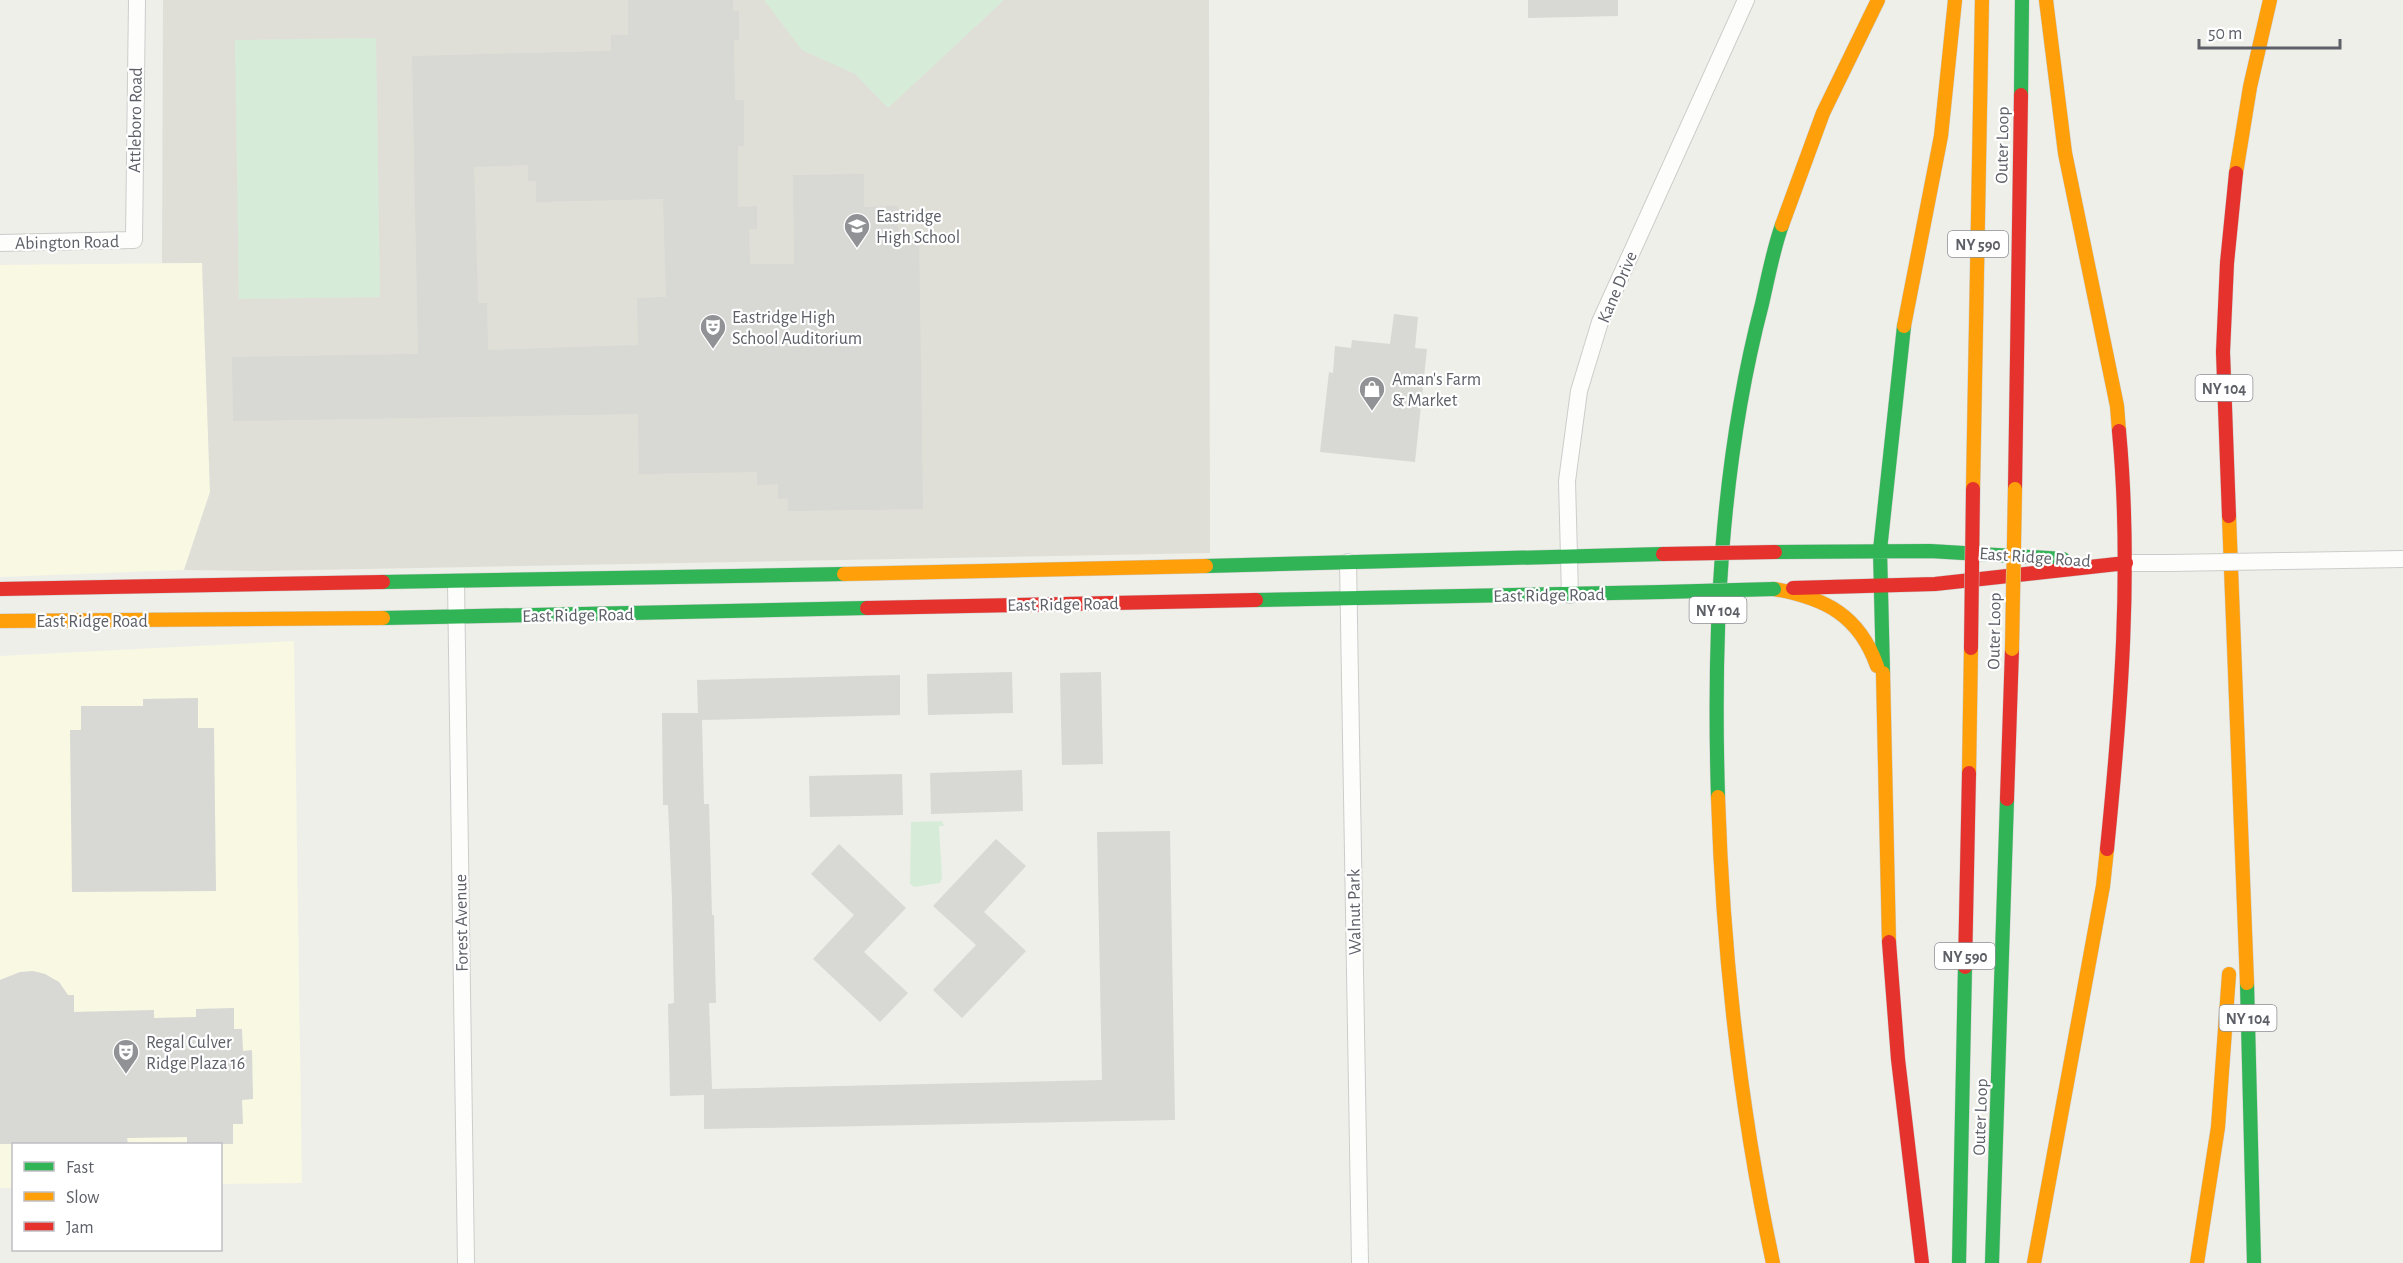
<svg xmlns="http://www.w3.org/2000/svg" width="2403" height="1263" viewBox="0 0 2403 1263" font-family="'Alegreya Sans',sans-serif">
<rect width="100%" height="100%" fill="#efefe9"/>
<!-- commercial -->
<path fill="#f8f8e3" d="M202,263l8,229 -26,78 -184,7v-312z
M294,641l8,542 -81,1 -1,-40h-206l-1,44h-13v-532z"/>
<!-- education -->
<path fill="#e0dfd7" d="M163,0h1046l1,553 -948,18 -78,-1 26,-78 -8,-229h-40z"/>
<!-- green -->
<path fill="#d6ecd9" d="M764,0h240l-116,108 -33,-34 -53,-24z
M376,38l4,259 -141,2 -4,-259z
M942,821l2,5h-5l3,51 -2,6 -26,4 -4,-3 1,-62z"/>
<!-- building -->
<path fill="#d8d8d4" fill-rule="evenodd" d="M628,0h105v11h6v29h-5l1,60h9v46h-6v61l19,-1v23h-8l1,35h44l-1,-89 71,-1v33l34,-1v29l21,-1 4,275 -135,2v-13l-10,1v-15l-21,1v-13l-118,2 -1,-60 -405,7 -1,-64 186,-3 -6,-298 199,-5v-16h17zM528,165v16h8v21l127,-3 3,98 -29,1 1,47 -150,5 -1,-47h-9l-4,-136z
M1528,0h90v16l-90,2z
M1394,314l24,3 -3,31 12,1 -12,113 -95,-10 9,-80 4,1 2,-27 16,2 1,-8 38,4z
M1012,672l1,41 -85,2 -1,-41z
M1101,672l2,92 -41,1 -2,-92z
M900,675v40l-198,5 2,84h5l3,111h2l2,88h-7l3,86 390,-9 -5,-248 73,-1 5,289 -471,9v-34l-34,1 -2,-92 6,-1 -2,-104 -4,-94h-5l-1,-92h36l-1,-33z
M198,698v30h16l2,163 -144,1 -2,-162h11v-24h62v-7z
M1022,770l1,41 -92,3 -1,-41z
M902,774l1,41 -93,2 -1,-41z
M996,839l30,27 -42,46 42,39 -64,67 -29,-28 43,-45 -43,-39z
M839,844l67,64 -42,44 44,41 -28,29 -67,-63 41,-44 -43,-41z
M33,971l12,3 14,8 9,13h6v17l80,-2v8l42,-1v-8l38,-1v21h8l1,22 9,-1 1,49 -11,1 1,24h-10v20h-46v-7l-60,1 1,6h-128v-164l20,-8z"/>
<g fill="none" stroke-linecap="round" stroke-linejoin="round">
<!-- street casing -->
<g stroke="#cccdcb" stroke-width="18">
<path id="street" d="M0,243l134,-3 3,-240
M2284,561l119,-2
M1348,562l12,701
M2126,563h45
M456,582l10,681
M1570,595l-3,-114 12,-90 21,-69 146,-322"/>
</g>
<!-- fast casing -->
<g stroke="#cdcdcd" stroke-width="15">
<path id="fast" d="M2021,95l1,-95
M1775,552l155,-1 133,8
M1206,566l457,-12
M383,582l461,-8
M1256,600l406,-8
M383,618l484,-10
M1883,673l-3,-123 24,-224
M1718,797c-5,-165 2,-332 44,-493 6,-26 11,-54 20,-79
M2247,983l7,280
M1959,1263l6,-296
M1992,1263l15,-464"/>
</g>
<!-- slow casing -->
<g stroke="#cdcdcd" stroke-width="15">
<path id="slow" d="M2046,0l19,153 52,253 2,25
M2236,173l14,-86 20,-87
M1782,225l41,-112 55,-113
M1904,326l37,-190 14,-136
M1973,489l9,-489
M2229,516l18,467
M844,574l362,-8
M1774,589c51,9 85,26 103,77
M0,621l383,-3
M1883,673l6,269
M1969,773l2,-125
M1718,797c5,156 22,313 55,466
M2034,1263l69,-377 4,-37
M2197,1263l21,-136 11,-153"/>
</g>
<!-- jam casing -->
<g stroke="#cdcdcd" stroke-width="15">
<path id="jam" d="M2015,489l6,-394
M2229,516l-6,-164 4,-89 9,-90
M1793,588l142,-4 191,-21
M0,589l383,-7
M867,608l389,-8
M2007,799l5,-150
M2107,849c14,-139 25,-279 12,-418
M1889,942l9,117 24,204
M1965,967l4,-194"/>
</g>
<!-- street -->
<use href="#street" stroke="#fdfdfc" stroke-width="16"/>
<!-- fast -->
<use href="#fast" stroke="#30b455" stroke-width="14"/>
<!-- slow -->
<use href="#slow" stroke="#ff9f0a" stroke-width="14"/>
<!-- jam -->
<use href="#jam" stroke="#e5322d" stroke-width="14"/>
<!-- street-bridge casing -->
<g stroke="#cccdcb" stroke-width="18" stroke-linecap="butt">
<path id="street-bridge" d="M2171,563l113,-2"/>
</g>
<!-- fast-bridge casing -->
<g stroke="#cdcdcd" stroke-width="15" stroke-linecap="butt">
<path id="fast-bridge" d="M1662,592l112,-3"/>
</g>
<!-- slow-bridge casing -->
<g stroke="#cdcdcd" stroke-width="15" stroke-linecap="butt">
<path id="slow-bridge" d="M2012,649l3,-160"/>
</g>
<!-- jam-bridge casing -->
<g stroke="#cdcdcd" stroke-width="15" stroke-linecap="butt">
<path id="jam-bridge" d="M1663,554l112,-2
M1971,648l2,-159"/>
</g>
<!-- street-bridge -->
<use href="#street-bridge" stroke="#fdfdfc" stroke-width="16"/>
<!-- fast-bridge -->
<use href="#fast-bridge" stroke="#30b455" stroke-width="14"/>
<!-- slow-bridge -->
<use href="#slow-bridge" stroke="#ff9f0a" stroke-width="14"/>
<!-- jam-bridge -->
<use href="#jam-bridge" stroke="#e5322d" stroke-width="14"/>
</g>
<!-- icons -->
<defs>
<g id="school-pin" transform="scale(1.35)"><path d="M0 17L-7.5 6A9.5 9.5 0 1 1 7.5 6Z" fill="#919295" stroke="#fff"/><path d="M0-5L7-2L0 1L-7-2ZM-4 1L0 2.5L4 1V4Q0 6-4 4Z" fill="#fff"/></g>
<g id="theatre-pin" transform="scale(1.35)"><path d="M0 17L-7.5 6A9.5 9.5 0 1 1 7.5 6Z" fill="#919295" stroke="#fff"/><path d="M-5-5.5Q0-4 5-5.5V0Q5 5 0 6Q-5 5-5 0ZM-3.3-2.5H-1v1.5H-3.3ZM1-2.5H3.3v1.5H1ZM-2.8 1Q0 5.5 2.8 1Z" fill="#fff"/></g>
<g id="shop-pin" transform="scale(1.35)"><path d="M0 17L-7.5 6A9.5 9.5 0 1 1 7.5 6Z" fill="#919295" stroke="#fff"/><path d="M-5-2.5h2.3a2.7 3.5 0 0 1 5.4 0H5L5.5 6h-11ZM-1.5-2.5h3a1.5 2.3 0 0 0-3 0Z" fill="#fff"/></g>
</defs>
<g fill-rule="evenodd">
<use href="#school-pin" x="857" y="226"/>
<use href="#theatre-pin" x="713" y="327"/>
<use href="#shop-pin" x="1372" y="389"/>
<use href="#theatre-pin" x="126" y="1052"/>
</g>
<g text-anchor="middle" stroke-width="4.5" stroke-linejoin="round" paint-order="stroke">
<!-- shield labels -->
<g fill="#fff" stroke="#8e9095" stroke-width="1.5">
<rect x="1948" y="231" width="60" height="26" rx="4.5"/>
<rect x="2195.5" y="375" width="57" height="26" rx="4.5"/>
<rect x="1689.5" y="597" width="57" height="26" rx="4.5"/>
<rect x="1935" y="943" width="60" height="26" rx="4.5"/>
<rect x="2219.5" y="1005" width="57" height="26" rx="4.5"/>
</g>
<g font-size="16" font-weight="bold" fill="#5e6068">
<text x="1978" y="250">NY 590</text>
<text x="2224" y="394">NY 104</text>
<text x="1718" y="616">NY 104</text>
<text x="1965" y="962">NY 590</text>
<text x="2248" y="1024">NY 104</text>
</g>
<!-- street labels -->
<g font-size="18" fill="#5e6068" stroke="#fff">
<text transform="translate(135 120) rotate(-89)" y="6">Attleboro Road</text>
<text transform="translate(2002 145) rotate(-89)" y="6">Outer Loop</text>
<text transform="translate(67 242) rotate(-1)" y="6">Abington Road</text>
<text transform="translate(1617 287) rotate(-67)" y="6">Kane Drive</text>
<text transform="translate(2035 557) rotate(4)" y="6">East Ridge Road</text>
<text transform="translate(1549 595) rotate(-1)" y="6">East Ridge Road</text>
<text transform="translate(1063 604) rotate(-1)" y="6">East Ridge Road</text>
<text transform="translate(578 615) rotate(-1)" y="6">East Ridge Road</text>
<text x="92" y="627">East Ridge Road</text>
<text transform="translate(1994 631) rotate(-89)" y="6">Outer Loop</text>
<text transform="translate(1354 912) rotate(-91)" y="6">Walnut Park</text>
<text transform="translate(461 923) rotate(-91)" y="6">Forest Avenue</text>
<text transform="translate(1980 1117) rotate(-88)" y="6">Outer Loop</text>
</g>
<!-- poi labels -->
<g font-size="18" fill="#5e6068" stroke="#fff" text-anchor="start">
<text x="876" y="222">Eastridge<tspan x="876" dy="21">High School</tspan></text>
<text x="732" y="323">Eastridge High<tspan x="732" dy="21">School Auditorium</tspan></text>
<text x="1392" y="385">Aman's Farm<tspan x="1392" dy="21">&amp; Market</tspan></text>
<text x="146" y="1048">Regal Culver<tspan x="146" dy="21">Ridge Plaza 16</tspan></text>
</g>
</g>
<!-- legend -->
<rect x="12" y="1143" width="210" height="108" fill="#ffffff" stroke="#bfbfc3" stroke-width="1.5"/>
<rect x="24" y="1162" width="30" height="9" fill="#30b455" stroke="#bfbfc3" stroke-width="1.5"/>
<text x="66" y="1173" font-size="18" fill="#5e6068">Fast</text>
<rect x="24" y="1192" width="30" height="9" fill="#ff9f0a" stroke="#bfbfc3" stroke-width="1.5"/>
<text x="66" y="1203" font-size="18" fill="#5e6068">Slow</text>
<rect x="24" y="1222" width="30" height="9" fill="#e5322d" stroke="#bfbfc3" stroke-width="1.5"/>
<text x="66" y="1233" font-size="18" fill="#5e6068">Jam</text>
<!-- scale -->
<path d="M2199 39v9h141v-9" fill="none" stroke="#5e6068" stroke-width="3"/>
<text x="2208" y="39" font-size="18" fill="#5e6068" stroke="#ffffff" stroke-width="4.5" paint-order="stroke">50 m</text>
</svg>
